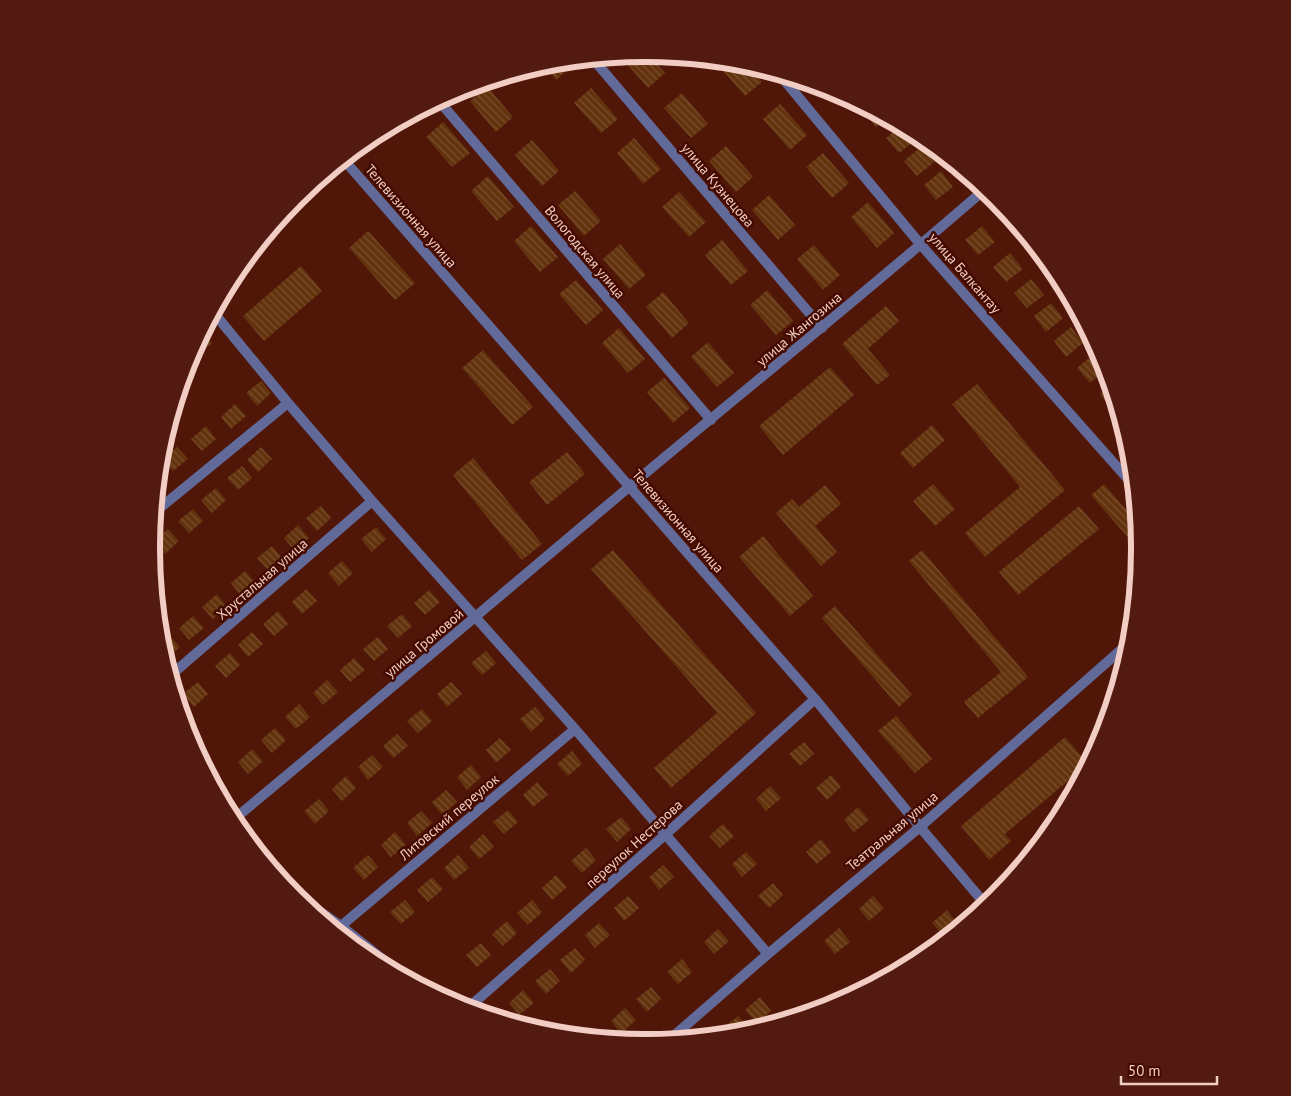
<svg xmlns="http://www.w3.org/2000/svg" width="1291" height="1096" viewBox="0 0 1291 1096" font-family="'PT Sans',sans-serif">
<defs>
<pattern id="building-back-hatch" width="6" height="6" patternUnits="userSpaceOnUse" patternTransform="scale(1.25)"><rect width="6" height="6" fill="#62330d"/><path d="M-1 5l2 2M0 0l6 6M5-1l2 2" fill="none" stroke="#794f2f"/></pattern>
</defs>
<rect width="100%" height="100%" fill="#501608"/>
<!-- building -->
<path fill="url(#building-back-hatch)" d="M648,54l17,19 -17,15 -27,-31z
M569,61l4,4 -17,15 -13,-15z
M723,61l24,4 15,17 -17,14 -26,-30z
M487,86l26,31 -17,15 -26,-31z
M591,88l27,31 -17,14 -27,-30z
M682,93l26,31 -17,14 -27,-30z
M780,104l27,31 -17,15 -27,-31z
M868,109l18,10 -10,8 -12,-15z
M443,122l27,31 -18,14 -26,-30z
M900,127l9,4 7,9 -17,13 -13,-15z
M634,138l27,31 -18,15 -26,-31z
M532,140l27,31 -17,15 -27,-31z
M726,146l27,31 -17,15 -27,-31z
M921,147l13,15 -17,14 -13,-15z
M823,153l26,30 -17,15 -26,-31z
M941,171l12,16 -17,13 -12,-15z
M488,176l26,31 -17,14 -26,-30z
M575,191l26,30 -17,15 -26,-31z
M679,192l27,30 -17,15 -27,-30z
M769,195l26,30 -17,15 -26,-30z
M868,202l26,31 -17,15 -26,-31z
M531,226l27,31 -18,15 -26,-31z
M982,226l13,16 -17,13 -13,-15z
M368,231l47,52 -20,17 -46,-52z
M722,240l26,31 -17,14 -26,-30z
M620,244l26,31 -17,14 -26,-30z
M814,245l26,30 -17,15 -26,-31z
M1010,253l13,16 -17,13 -13,-15z
M301,266l21,25 -58,50 -21,-25z
M1031,279l13,16 -17,13 -13,-15z
M576,280l27,30 -17,15 -27,-31z
M767,290l26,31 -17,14 -26,-30z
M663,292l26,31 -17,15 -26,-31z
M1051,303l12,15 -17,14 -12,-16z
M886,306l13,15 -31,28 22,26 -13,10 -35,-41z
M1071,327l12,16 -17,14 -12,-16z
M619,328l26,31 -17,14 -26,-30z
M203,332l9,11 -15,12 -4,-4z
M708,342l26,31 -17,14 -26,-30z
M483,350l50,57 -21,18 -50,-57z
M1094,354l12,16 -16,13 -13,-15z
M830,367l24,28 -71,60 -24,-29z
M664,378l26,30 -17,15 -26,-31z
M261,381l10,12 -14,13 -11,-13z
M977,384l88,106 -80,67 -20,-24 55,-46 -68,-83z
M1110,385l6,21 -4,3 -12,-15z
M235,404l11,12 -15,13 -10,-12z
M932,425l13,15 -32,28 -13,-15z
M206,426l10,13 -14,12 -11,-12z
M177,447l11,12 -15,12 -10,-12z
M261,447l11,12 -14,13 -11,-12z
M567,452l18,22 -38,31 -18,-23z
M473,458l69,86 -20,16 -69,-85z
M242,466l10,12 -14,12 -11,-12z
M933,484l22,25 -20,17 -22,-25z
M1104,484l33,38 3,29 -49,-56z
M825,485l16,19 -26,22 22,26 -16,14 -45,-53 16,-14 7,8z
M216,488l10,12 -14,13 -11,-13z
M321,506l10,12 -14,13 -11,-13z
M1079,506l20,23 -81,66 -19,-23z
M193,509l10,12 -14,12 -11,-12z
M298,525l11,13 -15,12 -10,-12z
M376,527l10,12 -14,13 -11,-13z
M168,529l11,12 -14,13 -11,-12z
M763,536l50,60 -23,20 -51,-59z
M272,546l10,12 -14,12 -11,-12z
M613,550l143,163 -85,75 -17,-20 63,-55 -126,-144z
M922,550l106,127 -50,41 -14,-16 37,-30 -92,-111z
M342,561l11,12 -14,13 -11,-13z
M245,571l11,12 -15,13 -10,-13z
M306,589l11,12 -15,13 -10,-12z
M429,590l11,12 -15,13 -11,-12z
M217,594l10,13 -14,12 -11,-12z
M835,606l77,89 -13,12 -77,-89z
M278,611l10,13 -14,12 -11,-12z
M402,614l10,12 -14,12 -11,-12z
M193,616l11,12 -15,12 -10,-12z
M252,632l11,12 -15,13 -10,-12z
M169,635l11,12 -15,13 -4,-18z
M378,637l10,12 -14,12 -11,-12z
M486,651l10,12 -14,12 -11,-12z
M230,653l10,12 -14,13 -11,-12z
M354,658l11,12 -15,12 -10,-12z
M327,680l11,12 -15,13 -10,-12z
M198,682l10,12 -14,13 -11,-13z
M451,682l11,12 -15,13 -10,-13z
M299,704l11,13 -14,12 -11,-12z
M535,707l10,12 -14,13 -11,-13z
M422,709l10,12 -14,12 -11,-12z
M896,716l36,43 -17,14 -37,-42z
M1108,717l-4,14 -2,5 -7,-8z
M275,728l11,12 -14,13 -11,-13z
M397,734l11,12 -15,12 -10,-12z
M1065,737l23,27 -83,70 6,7 -22,19 -28,-34z
M500,738l11,12 -15,13 -10,-13z
M804,742l10,12 -14,12 -11,-12z
M252,749l11,12 -15,13 -10,-12z
M572,751l10,13 -14,12 -11,-12z
M372,755l11,12 -15,13 -10,-13z
M471,765l10,12 -14,13 -10,-13z
M831,775l10,12 -14,13 -11,-12z
M346,776l10,12 -14,13 -10,-12z
M537,782l11,13 -15,12 -10,-12z
M770,786l11,12 -15,13 -10,-12z
M446,790l11,12 -15,13 -10,-13z
M319,799l10,12 -14,13 -11,-13z
M858,807l11,13 -15,12 -10,-12z
M508,810l10,12 -14,12 -11,-12z
M421,811l11,12 -15,13 -10,-13z
M621,817l10,12 -14,13 -11,-13z
M723,824l11,12 -14,12 -11,-12z
M395,832l11,13 -15,12 -10,-12z
M483,834l11,13 -15,12 -10,-12z
M821,839l10,13 -14,12 -11,-12z
M586,848l10,12 -14,13 -11,-12z
M746,852l11,12 -15,13 -10,-13z
M368,855l10,12 -14,13 -11,-12z
M458,855l11,13 -15,12 -10,-12z
M663,865l11,12 -15,13 -10,-13z
M556,875l11,12 -15,13 -10,-12z
M432,877l11,12 -15,13 -11,-12z
M773,883l10,12 -14,13 -11,-12z
M628,896l11,12 -15,13 -10,-13z
M873,896l11,12 -15,13 -10,-12z
M405,900l10,12 -14,12 -11,-12z
M532,900l10,12 -14,13 -11,-12z
M947,910l10,13 -14,12 -11,-12z
M507,921l10,12 -14,13 -11,-12z
M599,923l11,12 -15,13 -10,-13z
M839,928l11,14 -15,12 -11,-13z
M718,929l11,12 -15,13 -10,-12z
M481,943l10,12 -14,12 -11,-12z
M575,948l10,12 -14,13 -11,-13z
M682,959l10,13 -14,12 -11,-12z
M550,969l10,12 -14,13 -11,-13z
M651,987l10,12 -14,13 -11,-13z
M523,990l11,13 -15,12 -10,-12z
M760,997l11,14 -14,12 -12,-13z
M625,1008l11,12 -15,13 -10,-12z
M738,1016l11,13 -7,4 -14,1 -5,-6z"/>
<g fill="none" stroke-linecap="round" stroke-linejoin="round">
<!-- street -->
<path stroke="#616a99" stroke-width="10" d="M593,59l229,269
M780,75l141,170 213,241
M439,101l272,319
M344,160l471,539 105,128 66,78
M214,313l74,90 84,98 203,228 193,225
M155,512l133,-109
M170,676l202,-175
M233,820c133,-110 264,-222 396,-333 118,-99 239,-196 355,-297
M292,892l49,34 65,52
M341,926l234,-197
M468,1008l198,-174 149,-135
M669,1040l99,-86 152,-127 211,-186"/>
</g>
<g text-anchor="middle" stroke-width="5" stroke-linejoin="round" paint-order="stroke">
<!-- street labels -->
<g font-size="14" fill="#f2cdc3" stroke="#440a00">
<text transform="translate(718 185) rotate(50)" y="5">улица Кузнецова</text>
<text transform="translate(411 216) rotate(49)" y="5">Телевизионная улица</text>
<text transform="translate(585 252) rotate(50)" y="5">Вологодская улица</text>
<text transform="translate(965 273) rotate(49)" y="5">улица Балкантау</text>
<text transform="translate(799 329) rotate(-40)" y="5">улица Жангозина</text>
<text transform="translate(678 521) rotate(49)" y="5">Телевизионная улица</text>
<text transform="translate(262 579) rotate(-41)" y="5">Хрустальная улица</text>
<text transform="translate(424 643) rotate(-40)" y="5">улица Громовой</text>
<text transform="translate(449 817) rotate(-40)" y="5">Литовский переулок</text>
<text transform="translate(892 831) rotate(-40)" y="5">Театральная улица</text>
<text transform="translate(634 844) rotate(-42)" y="5">переулок Нестерова</text>
</g>
</g>
<!-- crop -->
<path d="M0 0H1291V1096H0ZM645 62H646A485 485 0 0 1 1131 547V549A485 485 0 0 1 646 1034H645A485 485 0 0 1 160 549V547A485 485 0 0 1 645 62Z" fill="#521a10" fill-rule="evenodd"/>
<path fill="none" stroke="#f2cdc3" stroke-width="6" d="M645 62H646A485 485 0 0 1 1131 547V549A485 485 0 0 1 646 1034H645A485 485 0 0 1 160 549V547A485 485 0 0 1 645 62Z"/>
<!-- scale -->
<path d="M1121 1076v8h96v-8" fill="none" stroke="#f2cdc3" stroke-width="2.5"/>
<text x="1128" y="1076" font-size="15" fill="#f2cdc3" stroke="#440a00" stroke-width="4" paint-order="stroke">50 m</text>
</svg>
